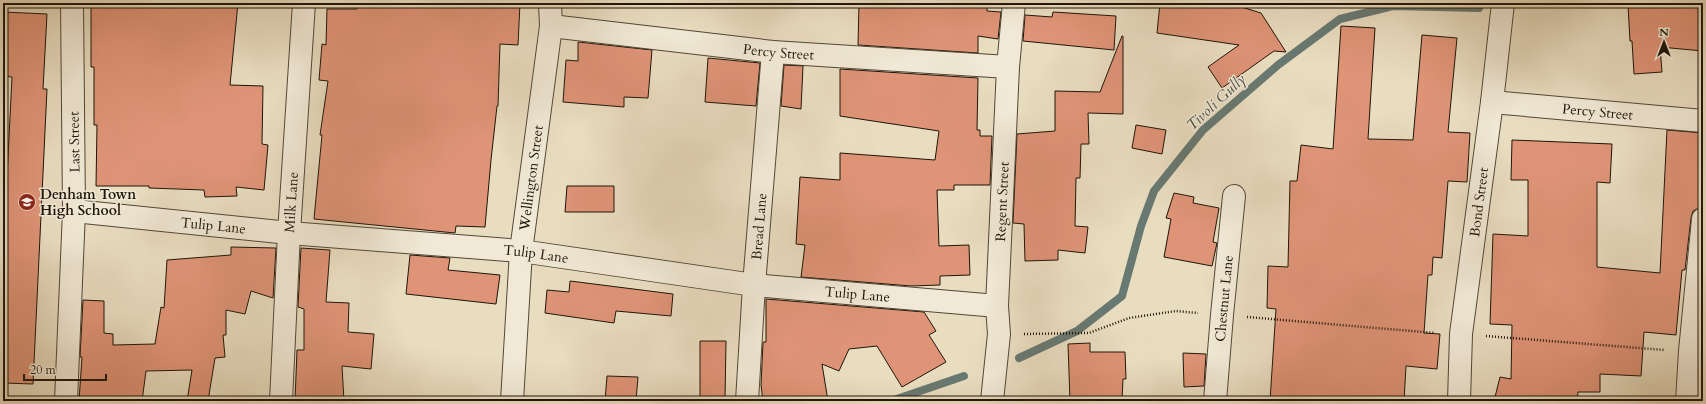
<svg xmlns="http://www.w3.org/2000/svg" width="1706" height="404" viewBox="0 0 1706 404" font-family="Cardo,serif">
<rect width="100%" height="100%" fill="#e9ddc0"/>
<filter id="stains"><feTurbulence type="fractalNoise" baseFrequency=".005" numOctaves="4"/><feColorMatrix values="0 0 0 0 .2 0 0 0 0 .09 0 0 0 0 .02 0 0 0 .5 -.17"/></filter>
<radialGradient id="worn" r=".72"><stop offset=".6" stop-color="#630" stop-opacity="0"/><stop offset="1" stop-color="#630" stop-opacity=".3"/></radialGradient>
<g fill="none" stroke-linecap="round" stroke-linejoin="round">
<!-- stream -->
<path stroke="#687972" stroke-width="8" d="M1526,4l4,-1
M1019,358l58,-27 45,-35 19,-70 13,-35 49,-61 75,-65 62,-46 53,-13 86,2
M891,401l73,-25"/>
</g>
<!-- building -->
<path fill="#df9477" stroke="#1e1509" d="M91,3h147l-8,82 33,1 -1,58 6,1 -4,45 -28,-3 1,9 -32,1 -1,-7 -55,-2v-2h-53l1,-61h-3v-58h-3z
M357,3h163l-2,42 -18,-1 -2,62h-1l-6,54 -6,67 -29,-1 -1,7 -141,-14 8,-84h-2l8,-54 -9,-1 3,-36 4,1 1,-36h30z
M859,3h128v8l14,1 -3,27 -20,-3v17l-120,-8z
M1160,3h75v2l26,8 25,39 -12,-1 -52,37 -14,-21 31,-22 -82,-12z
M1653,3h50v48l-43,-4 2,25 -28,2 -2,-33h-2l-2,-36z
M3,12l44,2 -4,75h4l-14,295 -30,-1v-125l9,-181 -9,-1z
M1053,12l63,4 -2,34 -91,-9 2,-26 27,2z
M1341,26l34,2 -7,111 45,1 9,-105 35,3 -9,94 22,1 -3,49 -19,-1 -6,77 -9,-1 -1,18h-4l-4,58 16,1 -3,35 -31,-3 -2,35h-134l6,-92 -9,-1 1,-42 20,1 2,-86h7l4,-36 32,4z
M1122,36h1v78l-35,-1 1,31h-8l-1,34h-4l-1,48 13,1 -3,26 -27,-3v10l-33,1 -1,-37 -11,-1 4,-89 38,-3v-40l45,1z
M578,42l74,8 -4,48 -24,-1v10l-61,-5 3,-42 12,1z
M708,58l52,5 -4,43 -51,-4z
M784,65l19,1 -2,43 -20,-3z
M840,69l138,9 -1,52h3v6h12l-2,49h-36v5h-17l2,56 30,-1 1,30 -30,1v9l-29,1 -110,-9 4,-32 -9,-1 4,-67 40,3v-27l95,7 4,-29 -99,-15z
M1136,125l30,5 -4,24 -30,-6z
M1667,130l36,3 -2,74 -8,4 -2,7 -6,52h-3l-6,65 -32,-3 -3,44 -41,-2v18h-22l-1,9h-83l6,-24 11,2 1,-54 -22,-1 3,-90 35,2v-56h-17l1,-40 100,4 -2,39 -13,-1v85l63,6z
M567,186h47v26h-49z
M1174,193l20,4 -1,6 26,5 -6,34 4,1 -5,23 -48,-9 7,-38 -5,-1z
M231,247l45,1 -3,50 -22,-7 -6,23 -19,-4v25h-3l2,22 -10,1 -7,43h-21l5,-31 -46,1 -4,30h-63l3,-44h-2l3,-57 21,1v32l9,1v11l42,-1 6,-37 3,1 3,-48 64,-5z
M301,248l29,2 -4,52 23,1 -1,29 26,2 -3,35 -29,-3 2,35h-49l2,-51h7v-41l-6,-2z
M410,255l40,3 -2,12 52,5 -4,29 -90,-10z
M570,281l103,13 -2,22 -55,-5 -2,12 -69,-10 2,-23 22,2z
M766,299l158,13 12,19 -7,4 17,27 -44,25 -25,-41 -28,3 -10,22 -17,-7 6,37h-65l-2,-16 2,-43h3z
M700,341h26l-1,60h-25z
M1090,343v9h35l1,27h-3l-1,21 -52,1 -2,-57z
M1183,353l23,1 -2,32 -20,1z
M607,376l31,1 -2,24h-31z"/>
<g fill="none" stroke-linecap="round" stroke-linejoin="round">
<!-- minor casing -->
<g stroke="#514737" stroke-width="24">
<g id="minor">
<path id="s1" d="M551,26l222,26 235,15"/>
<path id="s2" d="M1492,102l211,19"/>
<path id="s3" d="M74,211l215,22 232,18 233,34 243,21"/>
<path d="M66,401l8,-190 -2,-208"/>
<path id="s4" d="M281,401l8,-168 15,-230"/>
<path id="s5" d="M512,401l9,-150 30,-225 -1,-23"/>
<path id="s6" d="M747,401l7,-116 19,-233"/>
<path id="s7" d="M992,401l7,-67 -2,-28 11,-239 6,-64"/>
<path id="s8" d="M1215,401l7,-86 12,-119"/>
<path id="s9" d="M1459,401l2,-67 31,-232 11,-99"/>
<path d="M1687,401l3,-50 13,-132"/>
</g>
</g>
<!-- path -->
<path stroke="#1e1509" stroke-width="2.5" stroke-dasharray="1 2" stroke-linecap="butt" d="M1247,317l188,16
M1024,334l65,-1 40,-15 47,-7 22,2
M1486,336l179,14"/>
<!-- minor -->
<use href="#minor" stroke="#f1e9d6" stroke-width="22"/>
</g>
<!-- icons -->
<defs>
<g id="school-disc" transform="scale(0.9)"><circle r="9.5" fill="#8f2418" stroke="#f1e9d6"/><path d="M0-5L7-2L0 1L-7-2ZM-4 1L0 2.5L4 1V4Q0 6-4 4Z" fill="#fff"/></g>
</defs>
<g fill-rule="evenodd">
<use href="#school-disc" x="27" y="202"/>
</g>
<g text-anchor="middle" stroke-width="3" stroke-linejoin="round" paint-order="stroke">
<!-- street labels -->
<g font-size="14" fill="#1e1509" stroke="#f1e9d6">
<text dy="5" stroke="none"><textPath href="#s1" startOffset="229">Percy Street</textPath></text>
<text dy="5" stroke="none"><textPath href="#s2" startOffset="106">Percy Street</textPath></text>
<text transform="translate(74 142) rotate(-91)" y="5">Last Street</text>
<text dy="5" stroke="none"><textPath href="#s5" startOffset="224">Wellington Street</textPath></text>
<text dy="5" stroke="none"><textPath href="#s4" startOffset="199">Milk Lane</textPath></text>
<text dy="5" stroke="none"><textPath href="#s7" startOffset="200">Regent Street</textPath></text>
<text dy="5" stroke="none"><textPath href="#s9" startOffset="200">Bond Street</textPath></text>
<text dy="5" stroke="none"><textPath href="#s3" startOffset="140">Tulip Lane</textPath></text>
<text dy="5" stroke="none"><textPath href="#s6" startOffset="175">Bread Lane</textPath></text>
<text dy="5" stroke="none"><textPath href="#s3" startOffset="464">Tulip Lane</textPath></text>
<text dy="5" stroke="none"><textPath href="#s3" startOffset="788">Tulip Lane</textPath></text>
<text dy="5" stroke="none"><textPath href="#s8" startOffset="103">Chestnut Lane</textPath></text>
</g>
<!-- poi labels -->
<g font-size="14" font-weight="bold" fill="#1e1509" stroke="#f1e9d6" text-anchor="start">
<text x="40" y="199">Denham Town<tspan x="40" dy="16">High School</tspan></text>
</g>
<!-- water labels -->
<g font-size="15" font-style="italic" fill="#494f46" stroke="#f1e9d6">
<text transform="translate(1216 102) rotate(-43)" y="5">Tivoli Gully</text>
</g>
</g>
<!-- margin -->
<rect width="1706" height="404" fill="none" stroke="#e9ddc0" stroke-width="16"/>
<rect x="4" y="4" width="1698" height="396" fill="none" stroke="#1e1509" stroke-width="2"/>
<rect x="8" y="8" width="1690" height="388" fill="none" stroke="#1e1509"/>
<!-- north arrow -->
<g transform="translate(1664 42)" stroke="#f1e9d6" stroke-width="3" paint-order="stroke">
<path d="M0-3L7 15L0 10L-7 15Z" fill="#1e1509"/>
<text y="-6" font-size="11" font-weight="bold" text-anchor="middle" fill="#1e1509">N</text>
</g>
<!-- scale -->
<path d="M24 374v6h82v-6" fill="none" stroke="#1e1509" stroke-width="2"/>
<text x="30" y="374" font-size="12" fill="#1e1509" stroke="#f1e9d6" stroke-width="3" paint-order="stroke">20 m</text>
<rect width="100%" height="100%" filter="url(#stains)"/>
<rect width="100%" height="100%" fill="url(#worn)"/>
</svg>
